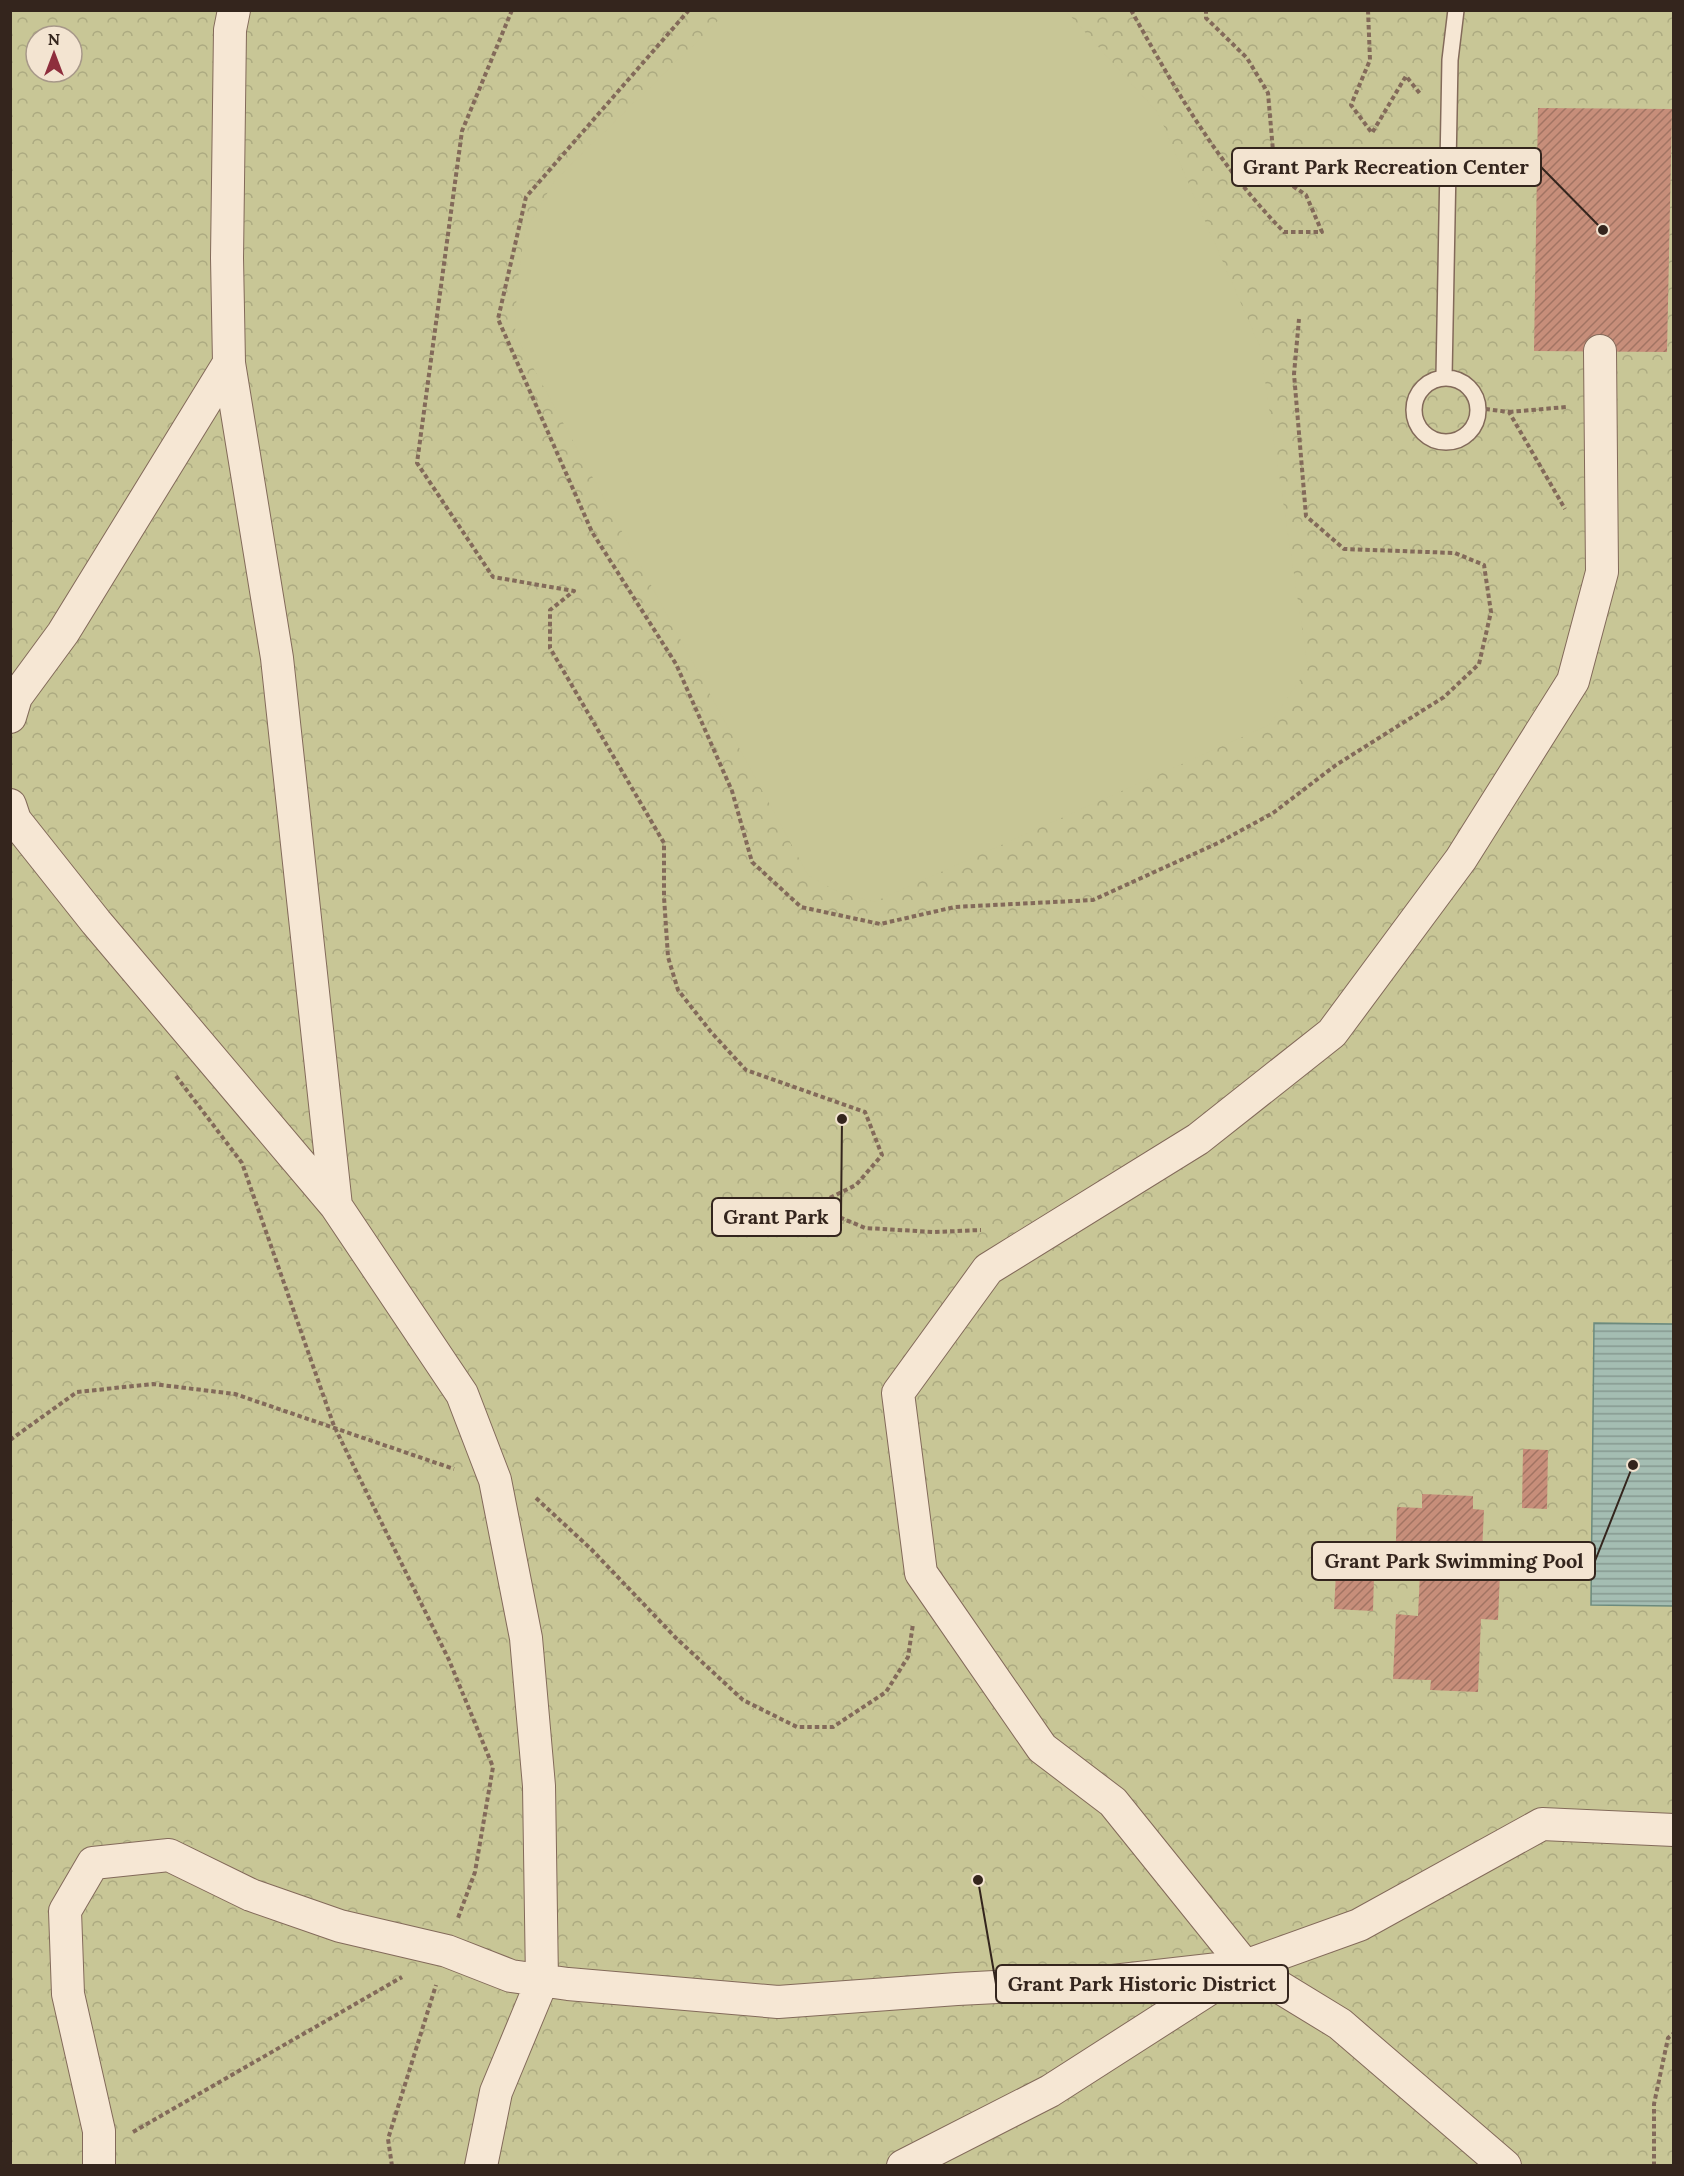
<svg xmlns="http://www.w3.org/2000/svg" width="1684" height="2176" viewBox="0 0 1684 2176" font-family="Lora,serif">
<defs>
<pattern id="park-crowns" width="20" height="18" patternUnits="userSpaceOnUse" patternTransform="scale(1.5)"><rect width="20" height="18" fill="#c8c696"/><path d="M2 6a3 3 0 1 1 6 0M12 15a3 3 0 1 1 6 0" fill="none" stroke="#acaa81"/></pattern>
<pattern id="water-rules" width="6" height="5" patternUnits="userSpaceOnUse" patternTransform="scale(1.5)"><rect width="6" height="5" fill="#a4bdb2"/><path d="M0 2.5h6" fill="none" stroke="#869990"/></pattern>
<pattern id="building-hatch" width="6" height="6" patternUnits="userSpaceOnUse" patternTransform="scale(1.5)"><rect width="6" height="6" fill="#c78e7a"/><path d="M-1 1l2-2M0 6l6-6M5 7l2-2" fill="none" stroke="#a27463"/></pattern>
</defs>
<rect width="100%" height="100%" fill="#ebd8c2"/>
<!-- park -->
<path fill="url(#park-crowns)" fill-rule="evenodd" d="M11,11h1662v2154l-1662,1zM36,36h36v36h-36z"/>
<!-- garden -->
<path fill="#c8c696" d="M728,11h338l92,102 102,234 48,321 -39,57 -395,177 -36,-10 -30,-17 -293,-541 2,-49 8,-54 30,-51z"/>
<!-- water -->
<path fill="url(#water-rules)" stroke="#6c8b7e" stroke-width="1.5" d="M1594,1323l79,1v282l-82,-1z"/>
<!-- building -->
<path fill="url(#building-hatch)" d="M1538,108l134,1 -5,243 -133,-1z
M1523,1449l25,1 -1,59 -25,-1z
M1422,1494l51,2v13l11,1 -3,63h19l-2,47 -17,-1 -3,73 -48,-2 1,-10 -38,-1 3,-65 22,2 2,-44 -25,-1 2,-64 25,1z
M1336,1574l38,2 -1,35 -39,-2z"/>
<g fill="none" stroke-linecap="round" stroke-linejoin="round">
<!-- lane casing -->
<g stroke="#836a5a" stroke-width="18">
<path id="lane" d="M1444,377l6,-317 6,-50
M1414 410a32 32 0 1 1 64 0a32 32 0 1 1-64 0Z"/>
</g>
<!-- street casing -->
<g stroke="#836a5a" stroke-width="34">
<path id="street" d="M234,10l-4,20 -3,228 2,105 48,295 59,548
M10,717l6,-20 47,-64 166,-270
M10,805l5,15 81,102 240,284 126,188 33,86 31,158 13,148 3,195 -46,111 -15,74
M1245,1966l-132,-164 -71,-54 -121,-175 -23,-180 90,-124 210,-130 134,-106 129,-174 112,-178 29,-109 -2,-221
M99,2166v-35l-31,-137 -3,-83 28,-48 76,-8 82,40 89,31 107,25 64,25 57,8 210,18 179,-13 156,-8 132,-15 95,58 165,142
M903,2166l147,-75 195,-125 114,-41 183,-101 132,6"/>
</g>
<!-- path -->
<path stroke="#836a5a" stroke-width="4" stroke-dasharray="4.5 3" stroke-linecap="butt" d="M512,10l-50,121 -45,332 76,114 81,14 -24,19v38l114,195v54l4,60 10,33 33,42 35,38 119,42 17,43 -26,30 -43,21 52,22 69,4 47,-2
M689,10l-163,187 -28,122 94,213 84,132 56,127 20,71 49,45 79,17 75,-17 138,-7 125,-57 55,-30 63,-48 108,-68 35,-33 12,-52 -7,-47 -29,-12 -111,-4 -38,-33 -12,-142 5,-55
M1131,10c45,81 88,156 153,222h38l-16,-37 -31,-21 -7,-81 -21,-35 -41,-40v-8
M1368,10l2,50 -19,45 21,28 34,-57 15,19
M1478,408l31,4 56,97
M1509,412l57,-5
M176,1076l66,87 92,263 115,234 44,107 -18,105 -17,46
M10,1440l67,-48 76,-8 82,10 219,75
M536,1498l55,51 85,89 67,62 54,27h36l53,-35 22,-35 5,-33
M133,2132l269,-155
M392,2166l-4,-27 48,-154
M1654,2166v-62l14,-66 6,-5"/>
<!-- lane -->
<use href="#lane" stroke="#f6e7d4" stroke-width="15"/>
<!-- street -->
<use href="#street" stroke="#f6e7d4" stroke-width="32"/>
</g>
<!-- callouts -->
<path fill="none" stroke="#34251d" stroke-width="2" d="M1603 230L1541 167M842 1119L841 1217M1633 1465L1595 1561M978 1880L996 1984"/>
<g fill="#34251d" stroke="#f3e4d1" stroke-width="2">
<circle cx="1603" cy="230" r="6"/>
<circle cx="842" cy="1119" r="6"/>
<circle cx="1633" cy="1465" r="6"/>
<circle cx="978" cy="1880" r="6"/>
</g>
<g fill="#f3e4d1" stroke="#34251d" stroke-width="2">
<rect x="1232" y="148" width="309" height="38" rx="6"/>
<rect x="712" y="1198" width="129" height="38" rx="6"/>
<rect x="1312" y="1542" width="283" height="38" rx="6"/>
<rect x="996" y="1965" width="292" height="38" rx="6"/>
</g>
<g font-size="20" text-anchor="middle" font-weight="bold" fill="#34251d">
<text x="1386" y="174">Grant Park Recreation Center</text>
<text x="776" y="1224">Grant Park</text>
<text x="1454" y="1568">Grant Park Swimming Pool</text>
<text x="1142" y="1991">Grant Park Historic District</text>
</g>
<!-- border -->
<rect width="1684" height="2176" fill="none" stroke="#34251d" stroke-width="24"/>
<!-- north arrow -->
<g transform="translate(54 54)"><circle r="28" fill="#f3e4d1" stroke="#a79889" stroke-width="1.5"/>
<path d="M0-4.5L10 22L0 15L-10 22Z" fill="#8e2e3d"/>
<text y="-9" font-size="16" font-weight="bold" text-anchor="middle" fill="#34251d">N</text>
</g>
</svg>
